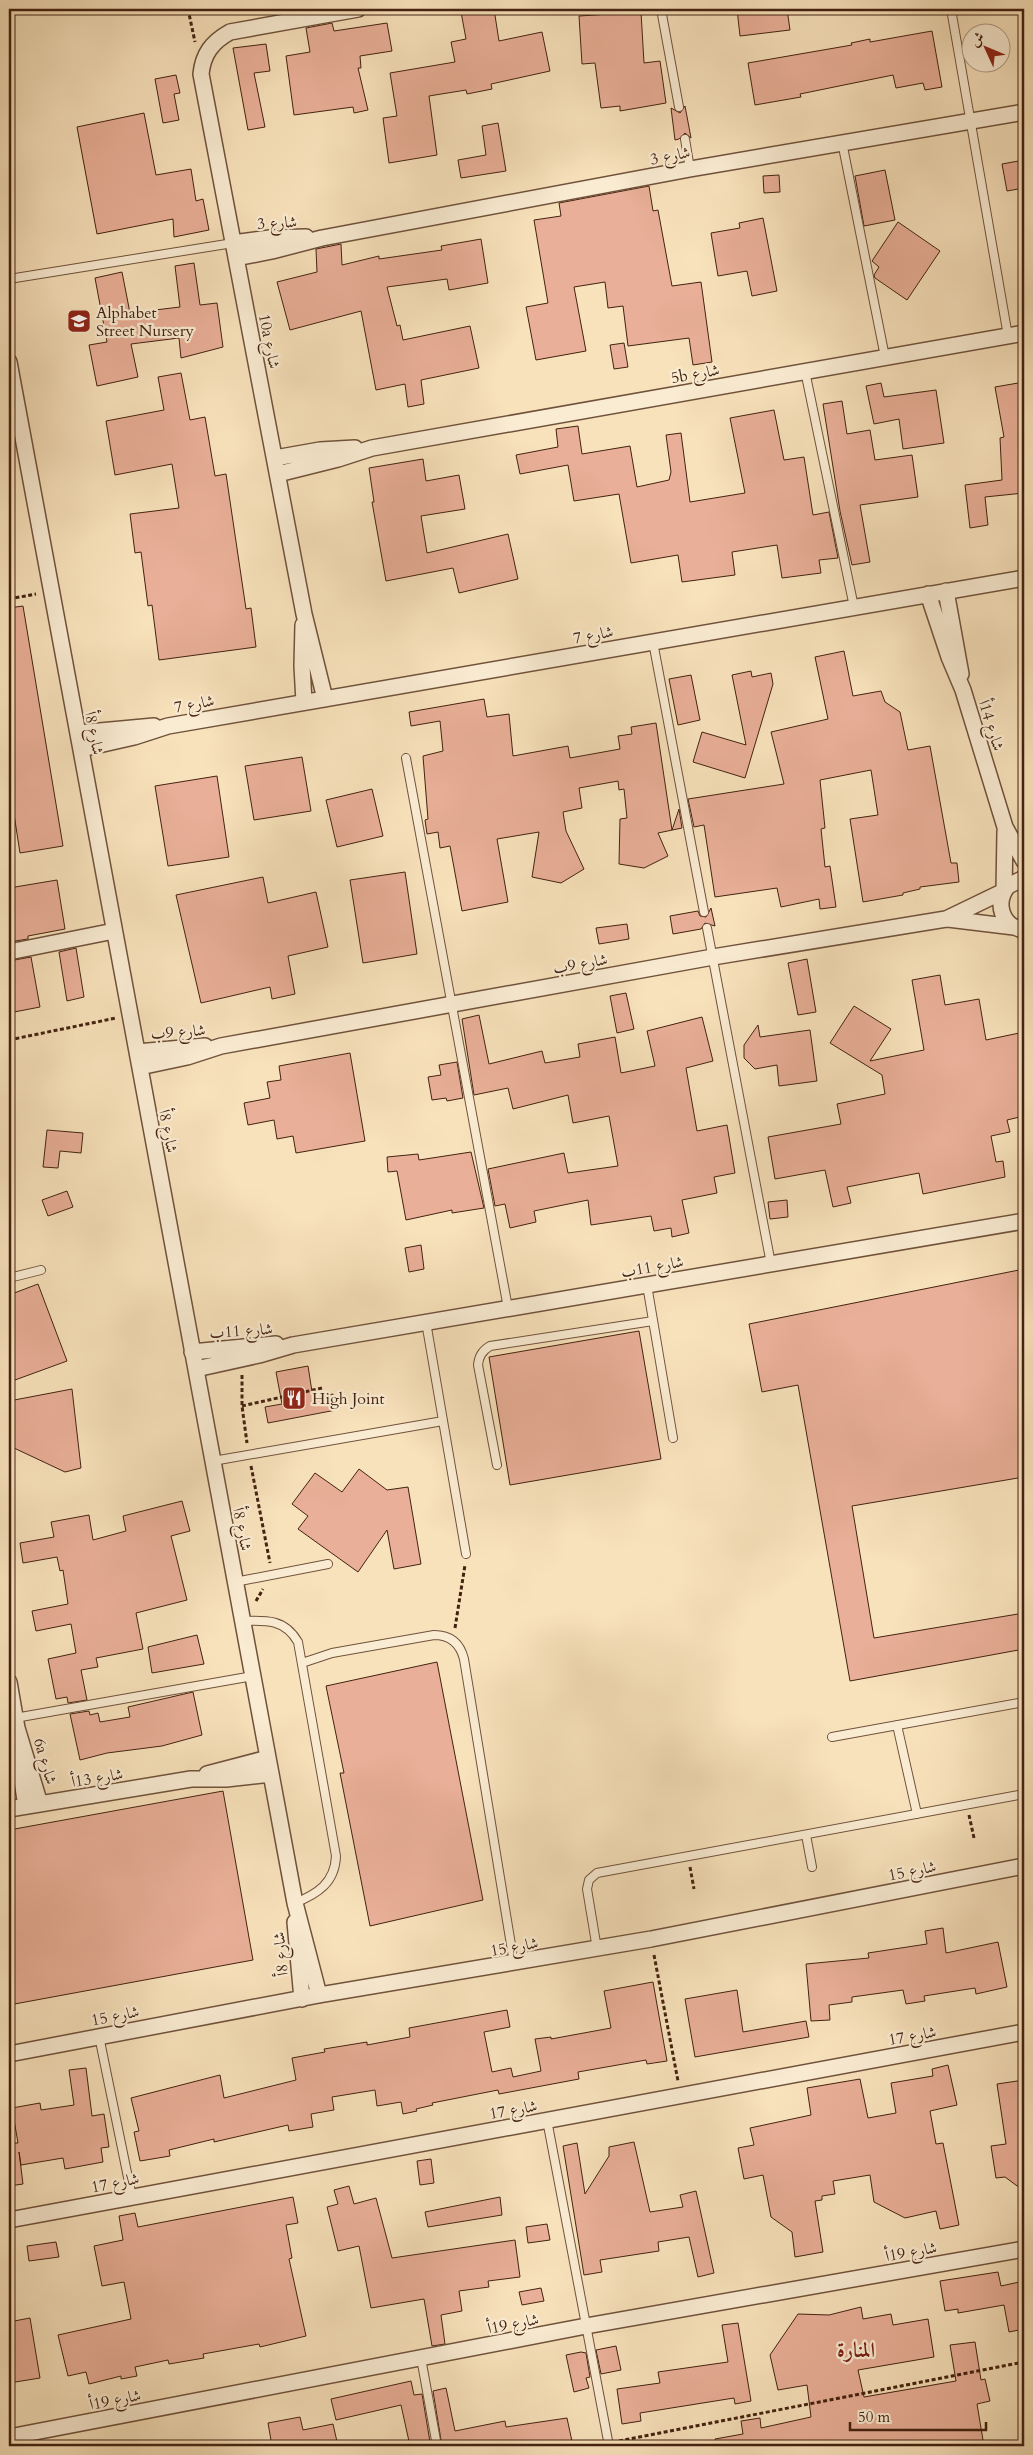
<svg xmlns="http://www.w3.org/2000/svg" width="1033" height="2455" viewBox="0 0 1033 2455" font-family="Cardo,Amiri,serif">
<rect width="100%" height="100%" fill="#f8e2bc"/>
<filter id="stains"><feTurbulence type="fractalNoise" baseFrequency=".004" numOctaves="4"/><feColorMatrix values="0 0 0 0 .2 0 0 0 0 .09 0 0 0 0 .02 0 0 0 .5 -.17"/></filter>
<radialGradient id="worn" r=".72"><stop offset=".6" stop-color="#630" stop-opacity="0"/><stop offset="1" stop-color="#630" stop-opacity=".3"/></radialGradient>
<!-- building -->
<path fill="#e9af98" stroke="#432210" d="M479,9h15l5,32 43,-9 8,39 -59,13 1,5 -25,5 -1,-4 -37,6 8,59 -48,8 -6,-45 14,-2 -7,-43 65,-11 -4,-20 15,-3 -5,-27z
M737,9h50l3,21 -50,6z
M641,12l3,51 16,-2 6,42 -46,8v-5l-19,2 -6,-45 -13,1 -3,-48z
M332,23l2,8 53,-8 5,28 -32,5 1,12h-3l10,42 -14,3 -1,-6 -59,8 -8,-59 24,-4 -4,-24z
M932,31l10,56 -17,3 -2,-7 -27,5 -3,-13 -93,19 1,3 -46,8 -7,-42 104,-18 -1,-2 19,-4v3z
M266,44l4,27 -16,2 11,54 -17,3 -15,-82z
M176,75l4,18 -6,1 5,26 -16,3 -8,-44z
M685,106l6,32 -6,-5 -6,6 -4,1 -4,-32 9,5z
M144,113l12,62 35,-6 5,32 7,-2 6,31 -35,7 -1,-18 -76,15 -20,-107z
M498,123l8,48 -45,7 -3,-18 28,-5 -4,-29z
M1024,160v28l-17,3 -5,-27z
M885,170l10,50 -31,6 -9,-50z
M779,175l1,17 -16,1 -1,-17z
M649,186l4,25 5,-1 14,76 29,-4 11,80 -19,3 -4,-27 -61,8 -5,-40 -15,2 -3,-26 -31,5 12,64 -50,9 -10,-53 22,-4 -14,-83 27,-4 -2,-13z
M763,218l14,73 -25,5 -5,-25 -29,5 -7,-43 29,-5 -1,-5z
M898,222l42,29 -33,49 -32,-22 -1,-3 5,-8 -7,-6z
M481,239l7,44 -39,7 -2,-11 -60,8 10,39 3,-1 3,15 67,-14 9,42 -58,12 3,24 -16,3 -3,-23 -29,6 -15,-79 -71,19 -13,-48 40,-10 -1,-23 25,-5 1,21 37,-9v3l63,-9 -1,-4z
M194,263l6,42 17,-2 6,44 -42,11 -2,-20 -48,6 7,33 -41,9 -8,-41 18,-3 -12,-64 27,-6 8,41 50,-6 -5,-41z
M624,343l4,24 -14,2 -4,-24z
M181,373l9,47 15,-3 10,59 11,-2 20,135 5,-1 5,39 -97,13 -7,-55 -4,1 -7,-54 -6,1 -5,-39 49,-6 -7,-44 -57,11 -9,-54 58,-11 -6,-33z
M1024,382v111l-39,4 3,28 -18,3 -5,-43 37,-5 -2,-42 4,-1 -9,-50z
M881,383l3,14 52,-7 8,53 -41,6 -4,-30 -25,5 -8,-38z
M842,401l5,33 23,-4 5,30 37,-5 6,42 -58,8 10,57 -18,3 -12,-54 -17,-107z
M774,410l10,50 20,-3 9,58 16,-3 9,46 -19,2 2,13 -39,5 -5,-33 -45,7 3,23 -53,7 -4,-27 -47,8 -12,-69 -45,7 -6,-36 -48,9 -4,-19 42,-8 -2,-18 22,-3 4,28 48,-8 7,41 32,-7 2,-8 -5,-37 15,-2 9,69 55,-9 -15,-75z
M423,459l3,22 33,-6 6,34 -44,7 6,37 81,-19 10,45 -59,14 -6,-25 -67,13 -14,-79h2l-5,-34z
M23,606l40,240 -43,7 -11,-71v-174z
M844,651l9,45 28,-5 4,11 15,10 8,38 22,-4 21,117h6l2,19 -39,5v2l-17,4v2l-40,7 -13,-83 28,-4 -7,-45 -51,10 5,48 -4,1 4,38 5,-1 6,41 -16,2 -1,-10 -38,8 -4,-19 -62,9 -11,-72 -10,2 -6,-28 96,-15 -13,-52 57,-13 -13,-62z
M751,671l1,6 19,-4 2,11 -28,94 -52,-16 9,-30 44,13 -14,-70z
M691,675l9,45 -22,5 -9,-46z
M484,699l3,18 22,-3 4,42 55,-10 2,12 50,-9 -2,-13 14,-2 -1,-7 25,-4 16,107 7,-21 3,19 -24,5 10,23 -24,12 -25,-4 1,-45 7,-1 -3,-29 -5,1 -1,-9 -39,7 3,20 -19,4 3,19 18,38 -23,14 -29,-6 7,-45 -42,7 11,63 -46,9 -12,-65 -10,2 -2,-16 -11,2 -2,-14 3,-1 -5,-63 20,-5 -3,-30 -29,5 -2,-14z
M302,757l9,54 -57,9 -9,-54z
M217,776l12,81 -61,9 -13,-80z
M372,789l11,47 -46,11 -11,-47z
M405,872l12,82 -54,9 -13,-83z
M263,877l5,26 48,-11 12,55 -40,9 7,38 -23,5 -2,-12 -69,16 -25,-108z
M57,880l8,49 -37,7v3l-19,3v-54z
M711,908l4,18 -10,-3 -4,6 -28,5 -3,-18 28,-5 2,5 6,1z
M627,924l2,15 -30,5 -3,-16z
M76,948l8,49 -17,4 -8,-49z
M31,957l9,50 -31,6v-52z
M807,959l9,53 -18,3 -10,-52z
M940,975l5,30 34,-6 7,41 38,-8v84l-17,4 3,12 -19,4 5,26 7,-1 2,16 -82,17 -4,-21 -72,14 4,16 -18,4 -8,-37 -50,9 -7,-42 73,-13 -4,-20 48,-10 -3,-19 -52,-32 24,-37 37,23 -21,32 54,-11 -12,-70z
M626,993l8,36 -17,4 -7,-37z
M479,1015l10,49 53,-13 3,12 35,-6 -2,-13 37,-7 6,36 34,-7 -8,-35 55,-14 11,44 -27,7 11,63 30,-6 8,48 -21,4 3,16 -35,7 7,33 -17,4 -1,-9 -17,3 -3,-15 -60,9 -3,-25 -54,11 2,11 -26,6 -5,-24 -10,2 -7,-37 76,-16 4,20 50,-7 -9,-50 -36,7 -5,-28 -55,14 -5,-21 -34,7 -12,-76z
M758,1025l2,12 50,-7 7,51 -38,5 -2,-21 -22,4 -11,-11v-13z
M350,1053l15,88 -69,12 -3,-17 -16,3 -3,-19 -26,5 -4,-22 26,-5 -3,-16 14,-2 -2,-14z
M457,1062l6,36 -16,3 -1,-3 -14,2 -4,-23 13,-2 -2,-10z
M47,1130l36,3 -2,20 -21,-2 -2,17 -15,-1z
M471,1152l13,56 -32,5v-3l-46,10 -9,-49 -9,1 -1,-15 31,-3 1,6z
M67,1191l6,16 -25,9 -6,-16z
M787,1200l1,17 -18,2 -2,-17z
M421,1245l3,24 -15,3 -4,-24z
M1024,1269v208l-172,29 22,132 150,-25v36l-174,32 -52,-296 -36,7 -13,-68z
M38,1284l29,77 -52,19 -6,-18v-67z
M639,1331l22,128 -151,26 -21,-128z
M308,1366l5,32 20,-4 3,16 -68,13 -3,-16 17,-3 -6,-32z
M72,1389l9,79 -16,4 -51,-24 -5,-31v-16z
M359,1469l28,21 21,-3 13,77 -27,5 -7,-39 -29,42 -60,-43 10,-13 -16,-12 23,-31 27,19z
M182,1501l8,30 -19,5 16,64 -51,13 7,36 -47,9 2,9 -17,3 6,30 -19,3 -1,-6 -11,2 -8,-40 28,-6 -5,-29 -35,7 -4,-20 36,-7 -5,-34 -3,1 -3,-14 -34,6 -3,-20 34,-6 -3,-15 38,-7 4,25 33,-9 -3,-15z
M197,1635l7,29 -52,9 -4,-26z
M437,1662l46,238 -113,26 -30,-153h4l-18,-87z
M193,1692l9,43 -40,11 -55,7 -27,7 -10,-46 19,-3 1,4 8,-2 2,9 30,-5 -2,-10z
M223,1791l30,169 -244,45v-175z
M943,1928l3,25 52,-11 9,45 -31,7 -1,-6 -51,8 1,5 -19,3 -3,-14 -51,7v5l-23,3 1,15 -19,1 -5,-57 63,-6 -1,-5 59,-9 -2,-13z
M653,1982l14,79 -20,3 -1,-4 -68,12 1,7 -80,15 -1,-4 -66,13 1,2 -17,4 1,2 -14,3 -2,-12 -24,4 -2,-16 -43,7 2,13 -23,4 2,13 -24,4 -1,-6 -74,17v-3l-45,11 1,6 -30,5 -6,-29 5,-1 -8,-33 89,-23 4,23 72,-18 -4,-22 33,-6 -1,-3 43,-7v3l43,-8 -1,-9 98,-18 3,17 -26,5 8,40 19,-4 2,9 28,-6 -6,-32 16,-2v2l60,-11 -7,-37z
M737,1990l6,42 63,-11 3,16 -114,20 -10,-58z
M948,2065l9,40 -27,6 6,33 7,-1 16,82 -19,4 -4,-18 -31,7 -31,-16 -4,-27 -37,6 2,13 -13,2v4l-7,1 8,51 -28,5 -3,-25 -21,-15 -8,-42 -19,4 -6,-31 16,-3 -4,-17 61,-13 -4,-27 53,-9 8,39 28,-5 -5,-30 42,-7 -1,-7z
M86,2068l6,48 12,-2 5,33 -8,1 2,14 -38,7 -2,-11 -42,7 -2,-13 4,32 -14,2v-43h9l-6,-35 28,-5 1,7 33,-5 -5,-35z
M1024,2080v111l-19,-14 -9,1 -5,-32 15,-2 -9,-60z
M634,2142l16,70 33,-5 -3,-12 16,-4 18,82 -16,4 -9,-40 -31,5 1,9 -59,9 2,12 -18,3 -21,-129 14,-3 8,51 24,-38v-9z
M431,2159l3,24 -14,2 -3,-24z
M349,2186l5,18 22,-6 16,60 123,-18 5,37 -32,4 1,6 -30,4 3,20 -21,4 4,29 -13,2 -8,-47 -53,9 -12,-62 -21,5 -11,-44 11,-3 -4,-14z
M293,2197l5,26 -12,2 6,33 -3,1 17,77 -46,11 -1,-3 -56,10 1,4 -35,6 -1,-4 -33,7 2,9 -16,3v-3l-32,8 -3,-12 -18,4 -10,-41 73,-16 -7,-37 -22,4 -8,-40 29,-6 -4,-24 16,-3 3,14z
M500,2197l2,18 -74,12 -3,-15z
M547,2224l3,16 -22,3 -2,-16z
M56,2242l3,15 -30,4 -2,-15z
M998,2272l3,14 23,-5v48l-15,3 -5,-27 -46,8v-4l-13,2 -5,-30z
M541,2288l3,13 -22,4 -3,-13z
M861,2307l2,12 28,-5 2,11 35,-6 6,38 -76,13 6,27 92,-16 -6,-36 25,-3 6,38 4,-1 5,22 -13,3 7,42h-268l-1,-7 28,-5 -2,-13 19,-3 1,10 50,-11 -4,-32 -29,5 -8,-35 28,-41 31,1z
M30,2318l10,60 -31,5v-61z
M738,2323l13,78 -16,3 -1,-6 -94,15 1,8 -19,3 -5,-35 43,-6 -2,-11 70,-10 -6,-37z
M616,2346l5,24 -20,4 -5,-24z
M581,2352l5,1 4,24 -4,1 3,10 -15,4 -8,-37z
M411,2381l3,14 8,-1 8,48 -20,4 -9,-41 -65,15 -5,-21z
M446,2388l9,43 50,-10 1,6 61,-9 6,28h-131l-9,-55z
M300,2417l3,13 30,-6 5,22h-66l-4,-23z"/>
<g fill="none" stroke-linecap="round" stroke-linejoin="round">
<!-- service casing -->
<g stroke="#70523b" stroke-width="10">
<path id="service" d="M661,9l18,98
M951,9l57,327
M685,139l5,30
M842,142l43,215
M9,279l224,-36
M805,371l49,236
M653,642l51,270
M406,758l102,550
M707,928l64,336
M9,1278l32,-8
M647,1285l26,153
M426,1322l40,232
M213,1461l230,-40
M497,1465l-19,-100c1,-9 4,-14 12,-19l163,-25
M235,1582l93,-18
M243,1621c23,-1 42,-2 55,21l38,214c-1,27 -19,38 -41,47
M302,1663l30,-10 102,-18c16,0 26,8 30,24l50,304
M15,1718l238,-42
M897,1725l20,89
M832,1737l192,-35
M806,1835l6,32
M597,1949l-10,-60 2,-9 8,-7 427,-79
M99,2036l33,161
M547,2120l62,326
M421,2358l16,88"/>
</g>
<!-- minor casing -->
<g stroke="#70523b" stroke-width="18">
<path id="minor" d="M233,243l37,-5 36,-1
M236,258l36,-7 50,-13 368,-69 334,-57
M9,362l286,1541 24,92
M275,458l45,-8 35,-2
M278,474l60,-15 34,-11 652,-115
M946,591l15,83
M928,594l21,63 14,33 42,137 19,34
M303,625l-1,41 2,36
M325,699l-21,-85 -103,-540c2,-20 11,-32 29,-42l128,-23
M78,733l76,-7
M81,749l53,-12 34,-11 856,-148
M1024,878l-16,8c-14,17 -6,41 16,44
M1004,891l1,-60
M948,919l66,8
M9,952l105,-21
M137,1052l68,-6
M140,1067l47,-10 34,-11 492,-89 233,-38 58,-28
M192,1352l84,-8
M196,1369l63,-14 34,-10 731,-124
M9,1682l8,46 23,76
M18,1755l8,51
M207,1774l61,-16
M9,1809l182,-30h35l45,-5
M295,1922l7,77
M9,2054l310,-59 332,-56 373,-73
M9,2220l1015,-188
M9,2437l577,-111 438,-77"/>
</g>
<!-- path -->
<path stroke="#432210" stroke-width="3" stroke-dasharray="4 2.5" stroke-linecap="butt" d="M188,9l7,33
M9,599l27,-5
M9,1040l107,-22
M242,1375v31l5,37
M242,1406l80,-18
M251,1466l19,97
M256,1601l7,-12
M455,1628l10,-63
M969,1815l5,23
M690,1867l4,22
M654,1955l24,126
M619,2441l405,-79"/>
<!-- service -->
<use href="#service" stroke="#faecd3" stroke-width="8"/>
<!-- minor -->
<use href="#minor" stroke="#faecd3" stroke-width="15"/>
</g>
<!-- icons -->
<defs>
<g id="school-square" transform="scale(1.25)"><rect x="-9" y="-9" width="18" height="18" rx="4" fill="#8f2418" stroke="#faecd3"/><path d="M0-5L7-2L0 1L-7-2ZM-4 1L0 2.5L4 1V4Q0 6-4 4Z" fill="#fff"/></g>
<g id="restaurant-square" transform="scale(1.25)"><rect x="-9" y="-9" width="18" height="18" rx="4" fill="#8f2418" stroke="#faecd3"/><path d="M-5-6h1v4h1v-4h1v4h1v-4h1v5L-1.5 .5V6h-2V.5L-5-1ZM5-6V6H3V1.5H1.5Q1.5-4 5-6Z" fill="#fff"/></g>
</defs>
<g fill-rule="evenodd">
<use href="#school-square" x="79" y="321"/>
<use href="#restaurant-square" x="294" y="1398"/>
</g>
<g text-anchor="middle" stroke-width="4.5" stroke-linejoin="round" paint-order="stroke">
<!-- street labels -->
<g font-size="16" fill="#432210" stroke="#faecd3">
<text transform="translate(670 155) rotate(-11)" y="6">شارع 3</text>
<text transform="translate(277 222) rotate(-3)" y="6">شارع 3</text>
<text transform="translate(270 341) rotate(79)" y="6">10a شارع</text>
<text transform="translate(695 373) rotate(-10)" y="6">5b شارع</text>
<text transform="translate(593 634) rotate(-10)" y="6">شارع 7</text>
<text transform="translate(194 703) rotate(-10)" y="6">شارع 7</text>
<text transform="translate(992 725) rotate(73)" y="6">شارع 14أ</text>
<text transform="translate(95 733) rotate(79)" y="6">شارع 8أ</text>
<text transform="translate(580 963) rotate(-10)" y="6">شارع 9ب</text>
<text transform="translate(178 1031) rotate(-4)" y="6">شارع 9ب</text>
<text transform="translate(169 1131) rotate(79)" y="6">شارع 8أ</text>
<text transform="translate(652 1266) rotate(-10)" y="6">شارع 11ب</text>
<text transform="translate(241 1330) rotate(-4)" y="6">شارع 11ب</text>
<text transform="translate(243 1529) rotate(79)" y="6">شارع 8أ</text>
<text transform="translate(46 1761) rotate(74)" y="6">6a شارع</text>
<text transform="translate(97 1777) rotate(-9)" y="6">شارع 13أ</text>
<text transform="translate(912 1870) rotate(-11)" y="6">شارع 15</text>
<text transform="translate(514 1946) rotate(-10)" y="6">شارع 15</text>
<text transform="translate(280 1954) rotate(-95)" y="6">شارع 8أ</text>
<text transform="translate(115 2015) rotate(-11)" y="6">شارع 15</text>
<text transform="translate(912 2035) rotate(-10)" y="6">شارع 17</text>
<text transform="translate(513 2109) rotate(-10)" y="6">شارع 17</text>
<text transform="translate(115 2182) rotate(-11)" y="6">شارع 17</text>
<text transform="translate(911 2251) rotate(-10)" y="6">شارع 19أ</text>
<text transform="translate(513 2323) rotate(-11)" y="6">شارع 19أ</text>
<text transform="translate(115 2399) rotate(-11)" y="6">شارع 19أ</text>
</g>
<!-- poi labels -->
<g font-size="16" fill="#432210" stroke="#faecd3" text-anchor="start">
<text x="96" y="318">Alphabet<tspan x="96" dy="18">Street Nursery</tspan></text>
<text x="312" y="1404">High Joint</text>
</g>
<!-- district labels -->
<g font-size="21" font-weight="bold" fill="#7a1f14" stroke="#faecd3">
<text x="856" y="2357">المنارة</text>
</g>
</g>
<!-- margin -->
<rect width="1033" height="2455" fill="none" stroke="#f8e2bc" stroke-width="30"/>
<rect x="10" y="10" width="1013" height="2435" fill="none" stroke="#432210" stroke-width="2.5"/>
<rect x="15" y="15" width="1003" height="2425" fill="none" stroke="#432210"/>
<!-- north arrow -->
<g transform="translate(986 48) rotate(314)"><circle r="24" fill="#faecd3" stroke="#b19b85"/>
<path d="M0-4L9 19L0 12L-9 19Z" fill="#8f2418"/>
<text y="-8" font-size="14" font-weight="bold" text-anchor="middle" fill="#432210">ش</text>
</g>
<!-- scale -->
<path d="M850 2422v8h136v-8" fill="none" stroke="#432210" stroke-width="2.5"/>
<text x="858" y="2422" font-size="15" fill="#432210" stroke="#faecd3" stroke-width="4" paint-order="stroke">50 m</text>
<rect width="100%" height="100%" filter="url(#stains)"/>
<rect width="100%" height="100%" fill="url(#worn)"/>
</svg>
